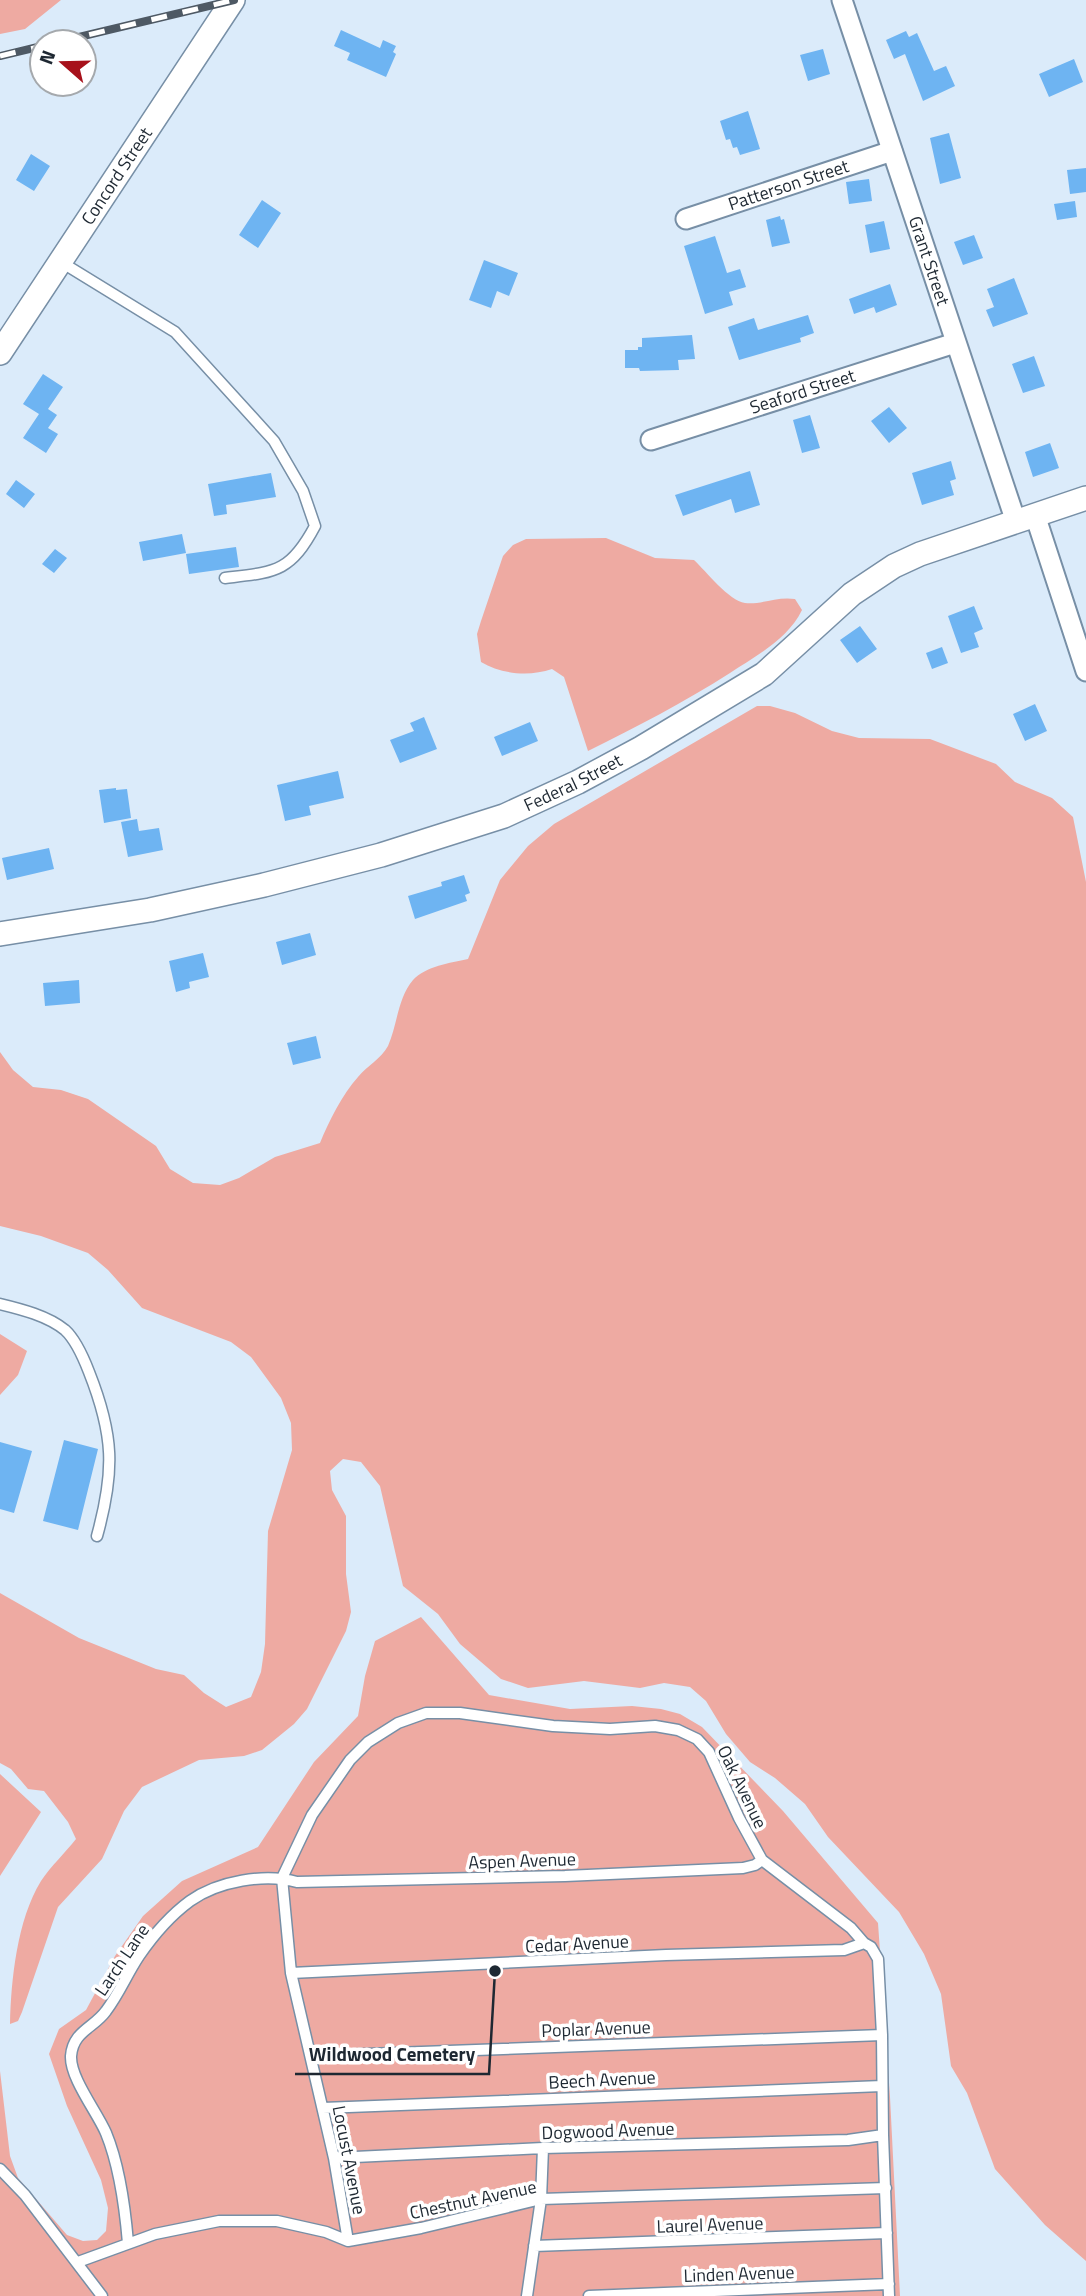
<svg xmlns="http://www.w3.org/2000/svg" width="1086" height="2296" viewBox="0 0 1086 2296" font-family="'Titillium Web',sans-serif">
<rect width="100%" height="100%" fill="#dbebfa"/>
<!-- green -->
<path fill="#eeaaa2" d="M0,0h61l-36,29 -25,5z
M606,538l49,20 39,2c12,11 35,41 51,43 16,2 32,-7 50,-4l7,11c-14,29 -46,46 -72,63 -47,30 -92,53 -142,78l-24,-74 -12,-8c-23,8 -51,5 -71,-7l-4,-28 4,-13 22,-65 10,-11 13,-6z
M757,706h13l25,7 37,18 27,7 71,1 66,25 19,18 37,16 21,19 13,65v1379l-41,-36 -50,-56 -28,-76 -16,-27 -10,-72 -17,-40 -25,-42 -71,-75 -23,-33 -30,-26 -25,-16 -24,-28 -20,-33 -16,-14 -26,-4 -24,5 -56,-7 -56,7 -27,-9 -41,-35 -22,-30 -35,-28 -23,-100 -19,-24 -18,-3 -13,12 2,19 14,26v58l5,38 -5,19 -39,78 -13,15 -32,26 -18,6 -45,4 -57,27 -18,24 -22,48 -44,48 -36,105 -4,9 -8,3c1,-44 7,-104 31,-143 10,-15 24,-28 35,-42l-8,-17 -24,-31 -16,-2 -17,-20 -11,-6v-170l79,45 77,31 28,6 20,18 22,14 25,-10 10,-25 4,-28 3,-113 24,-81 -1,-27 -10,-25 -30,-41 -20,-15 -89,-34 -34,-38 -20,-17 -47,-17 -41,-10v-174l13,18 20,17 28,3 27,9 68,47 14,23 23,14 27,2 19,-7 36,-21 45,-14c9,-22 22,-48 38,-66 9,-11 23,-18 30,-31 9,-20 10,-49 25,-66 13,-14 37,-17 55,-21l32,-79 28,-34 26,-22z
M0,1334l27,17 -9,24 -18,20z
M421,1617l68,78 81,14 62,-3 29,3 19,5 22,13 81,84 95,112 12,174 10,199h-900v-225l10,85 8,22 49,57 16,6 14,-1 9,-9 2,-23 -7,-28 -34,-74 -18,-52 10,-25 27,-19 29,-54 28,-40 39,-35 76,-34 56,-85 44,-46 7,-40 10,-35z
M0,1774l41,38 -41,64z"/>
<!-- building -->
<path fill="#6eb4f2" d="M341,30l39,18 3,-8 13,6 -3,6 3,2 -10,23 -39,-17 3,-7 -16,-7z
M906,31l3,6 8,-4 17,38 12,-5 9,20 -32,15 -18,-47 -11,5 -8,-19z
M823,49l7,25 -22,7 -8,-26z
M1074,59l9,23 -34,15 -10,-23z
M748,111l12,38 -20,6 -3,-8 -4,1 -3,-9 -4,1 -6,-19z
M949,133l12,45 -21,6 -10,-46z
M31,154l19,12 -16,25 -18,-11z
M1086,168v24l-16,2 -3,-24z
M869,179l3,22 -23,3 -3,-22z
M262,200l19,13 -23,35 -19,-13z
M1075,201l2,16 -20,3 -3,-16z
M780,216l1,4 3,-1 6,24 -18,4 -6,-27z
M884,221l6,28 -20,4 -5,-28z
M974,235l9,23 -20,7 -9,-23z
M715,236l12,37 13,-4 6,18 -17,5 4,13 -28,9 -21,-68z
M484,260l34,13 -9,23 -12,-5 -6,17 -22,-8z
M1014,278l14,36 -35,13 -7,-17 8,-3 -7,-18z
M890,284l7,21 -21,8 -2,-6 -20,7 -5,-15z
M808,315l6,18 -14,5 1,4 -62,18 -11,-33 26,-9 4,12z
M692,335l3,24 -17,1 1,10 -39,1 -1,-3h-14v-18h13v-3h4v-9z
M1034,356l11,30 -22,7 -11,-29z
M43,374l20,13 -15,22 9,6 -9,13 10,6 -12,19 -23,-15 16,-24 -16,-10z
M889,407l18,21 -18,15 -18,-22z
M810,415l10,33 -18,5 -9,-33z
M1050,443l9,25 -26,9 -8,-25z
M951,461l5,18 -6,2 4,14 -32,10 -10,-32z
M750,471l10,34 -25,8 -4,-14 -48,17 -8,-21z
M271,473l5,24 -50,8 1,9 -13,2 -6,-32z
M16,480l19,14 -11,14 -18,-14z
M182,534l4,19 -43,8 -4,-19z
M236,547l3,20 -50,7 -3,-20z
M55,549l12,9 -13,15 -12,-9z
M974,606l9,23 -9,4 5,14 -18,6 -13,-37z
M860,626l17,23 -20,14 -17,-23z
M942,647l6,16 -16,6 -6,-16z
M1035,704l12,27 -22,10 -12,-27z
M424,717l13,32 -37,14 -10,-23 24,-9 -4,-8z
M530,722l8,19 -36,15 -8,-19z
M338,771l6,27 -35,8 2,9 -26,6 -8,-36z
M116,788v2l11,-1 4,29 -27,5 -5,-33z
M137,819l2,12 20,-3 4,22 -35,7 -7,-35z
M49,848l5,21 -47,11 -5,-22z
M464,875l6,18 -5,2 2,6 -52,18 -7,-23 34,-10 -1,-4z
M310,933l6,22 -34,10 -6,-23z
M203,953l6,24 -20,5 1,6 -14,4 -7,-31z
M79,980l1,23 -35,3 -2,-23z
M316,1036l5,22 -28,7 -6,-22z
M64,1440l34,9 -20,81 -35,-9z
M0,1442l32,9 -18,62 -14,-4z"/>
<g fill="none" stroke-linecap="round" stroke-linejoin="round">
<!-- service casing -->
<g stroke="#778fa6" stroke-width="13">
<path id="service" d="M61,262l114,70 99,109 29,50 12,35c-25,47 -40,46 -90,52
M0,1304c21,5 48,12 65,26 11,10 19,29 24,42 25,63 26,99 8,164
M282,1878l30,-63 38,-55 18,-18 30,-19 28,-10h34l93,13 57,3 45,-3 23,4 19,9 12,13 30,66 23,42 89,68 13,15 7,4 7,12 4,76 1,100 6,161
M282,1878l9,95 43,185 14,83
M291,1973l375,-18 178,-5 20,-7
M312,2056l570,-21
M323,2108l559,-22
M334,2158l209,-10 305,-8 35,-5
M0,2169l25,26 77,101
M128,2243c-3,-36 -8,-76 -22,-110 -9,-21 -36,-55 -35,-77 2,-25 23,-28 35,-45 13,-17 21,-37 33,-55 13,-19 32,-41 51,-55 28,-20 75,-28 107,-19l268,-6 178,-8 12,-3 7,-5
M534,2246l353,-13
M78,2262l77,-28 64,-13h58l49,11 22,9 73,-13 120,-29 345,-11
M527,2296l14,-97 2,-51
M589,2296l300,-12"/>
</g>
<!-- minor casing -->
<g stroke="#778fa6" stroke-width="23">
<g id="minor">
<path id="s1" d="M842,0l174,522"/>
<path id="s2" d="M686,219l206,-68"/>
<path id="s3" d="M651,440l304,-97"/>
<path d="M1035,515l51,156"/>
</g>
</g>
<!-- tertiary casing -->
<g stroke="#778fa6" stroke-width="26">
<g id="tertiary">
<path id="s4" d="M0,353l233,-353"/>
<path id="s5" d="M0,934l150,-24 114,-25 117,-30 123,-39 74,-34 63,-34 123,-74 88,-80 42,-28 26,-12 166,-56"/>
</g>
</g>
<!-- service -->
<use href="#service" stroke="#fff" stroke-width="10"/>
<!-- minor -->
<use href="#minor" stroke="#fff" stroke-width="19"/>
<!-- tertiary -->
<use href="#tertiary" stroke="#fff" stroke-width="23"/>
<!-- rail casing -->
<g stroke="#4e5964" stroke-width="8">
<path id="rail" d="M58,42l176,-42
M0,56l42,-10"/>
</g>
<!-- rail -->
<use href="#rail" stroke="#fff" stroke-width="5" stroke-dasharray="16" stroke-linecap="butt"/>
</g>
<g text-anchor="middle" stroke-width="7" stroke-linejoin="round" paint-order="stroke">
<!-- street labels -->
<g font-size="18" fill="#1e2832" stroke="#fff">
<text dy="6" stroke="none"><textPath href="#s4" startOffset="212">Concord Street</textPath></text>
<text dy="6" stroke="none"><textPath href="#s2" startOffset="108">Patterson Street</textPath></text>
<text dy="6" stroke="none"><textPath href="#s1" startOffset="275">Grant Street</textPath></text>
<text dy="6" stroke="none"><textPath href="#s3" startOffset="159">Seaford Street</textPath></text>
<text dy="6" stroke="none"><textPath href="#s5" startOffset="595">Federal Street</textPath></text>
<text transform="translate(742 1787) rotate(64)" y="6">Oak Avenue</text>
<text transform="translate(522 1861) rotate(-2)" y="6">Aspen Avenue</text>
<text transform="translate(577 1944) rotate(-3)" y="6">Cedar Avenue</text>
<text transform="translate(122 1960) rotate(-56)" y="6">Larch Lane</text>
<text transform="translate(596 2029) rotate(-2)" y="6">Poplar Avenue</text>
<text transform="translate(602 2080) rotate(-3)" y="6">Beech Avenue</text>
<text transform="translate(608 2131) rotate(-2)" y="6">Dogwood Avenue</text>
<text transform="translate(349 2160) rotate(79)" y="6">Locust Avenue</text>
<text transform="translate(473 2200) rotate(-12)" y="6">Chestnut Avenue</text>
<text transform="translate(710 2225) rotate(-2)" y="6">Laurel Avenue</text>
<text transform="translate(739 2274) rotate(-2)" y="6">Linden Avenue</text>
</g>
</g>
<!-- callouts -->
<path fill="none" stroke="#1e2832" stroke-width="2.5" d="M495 1971L489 2074H295"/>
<circle fill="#1e2832" stroke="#fff" stroke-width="2.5" cx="495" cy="1971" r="7"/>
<g font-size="19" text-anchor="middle" font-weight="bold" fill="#1e2832" stroke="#fff" stroke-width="7" stroke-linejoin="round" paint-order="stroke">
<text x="392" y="2061">Wildwood Cemetery</text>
</g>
<!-- north arrow -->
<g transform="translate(63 63) rotate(290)"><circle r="33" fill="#ffffff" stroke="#a5a9ad" stroke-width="2"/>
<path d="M0-5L12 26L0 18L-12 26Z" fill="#a7111b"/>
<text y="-10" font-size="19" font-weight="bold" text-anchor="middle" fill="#1e2832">N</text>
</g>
</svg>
